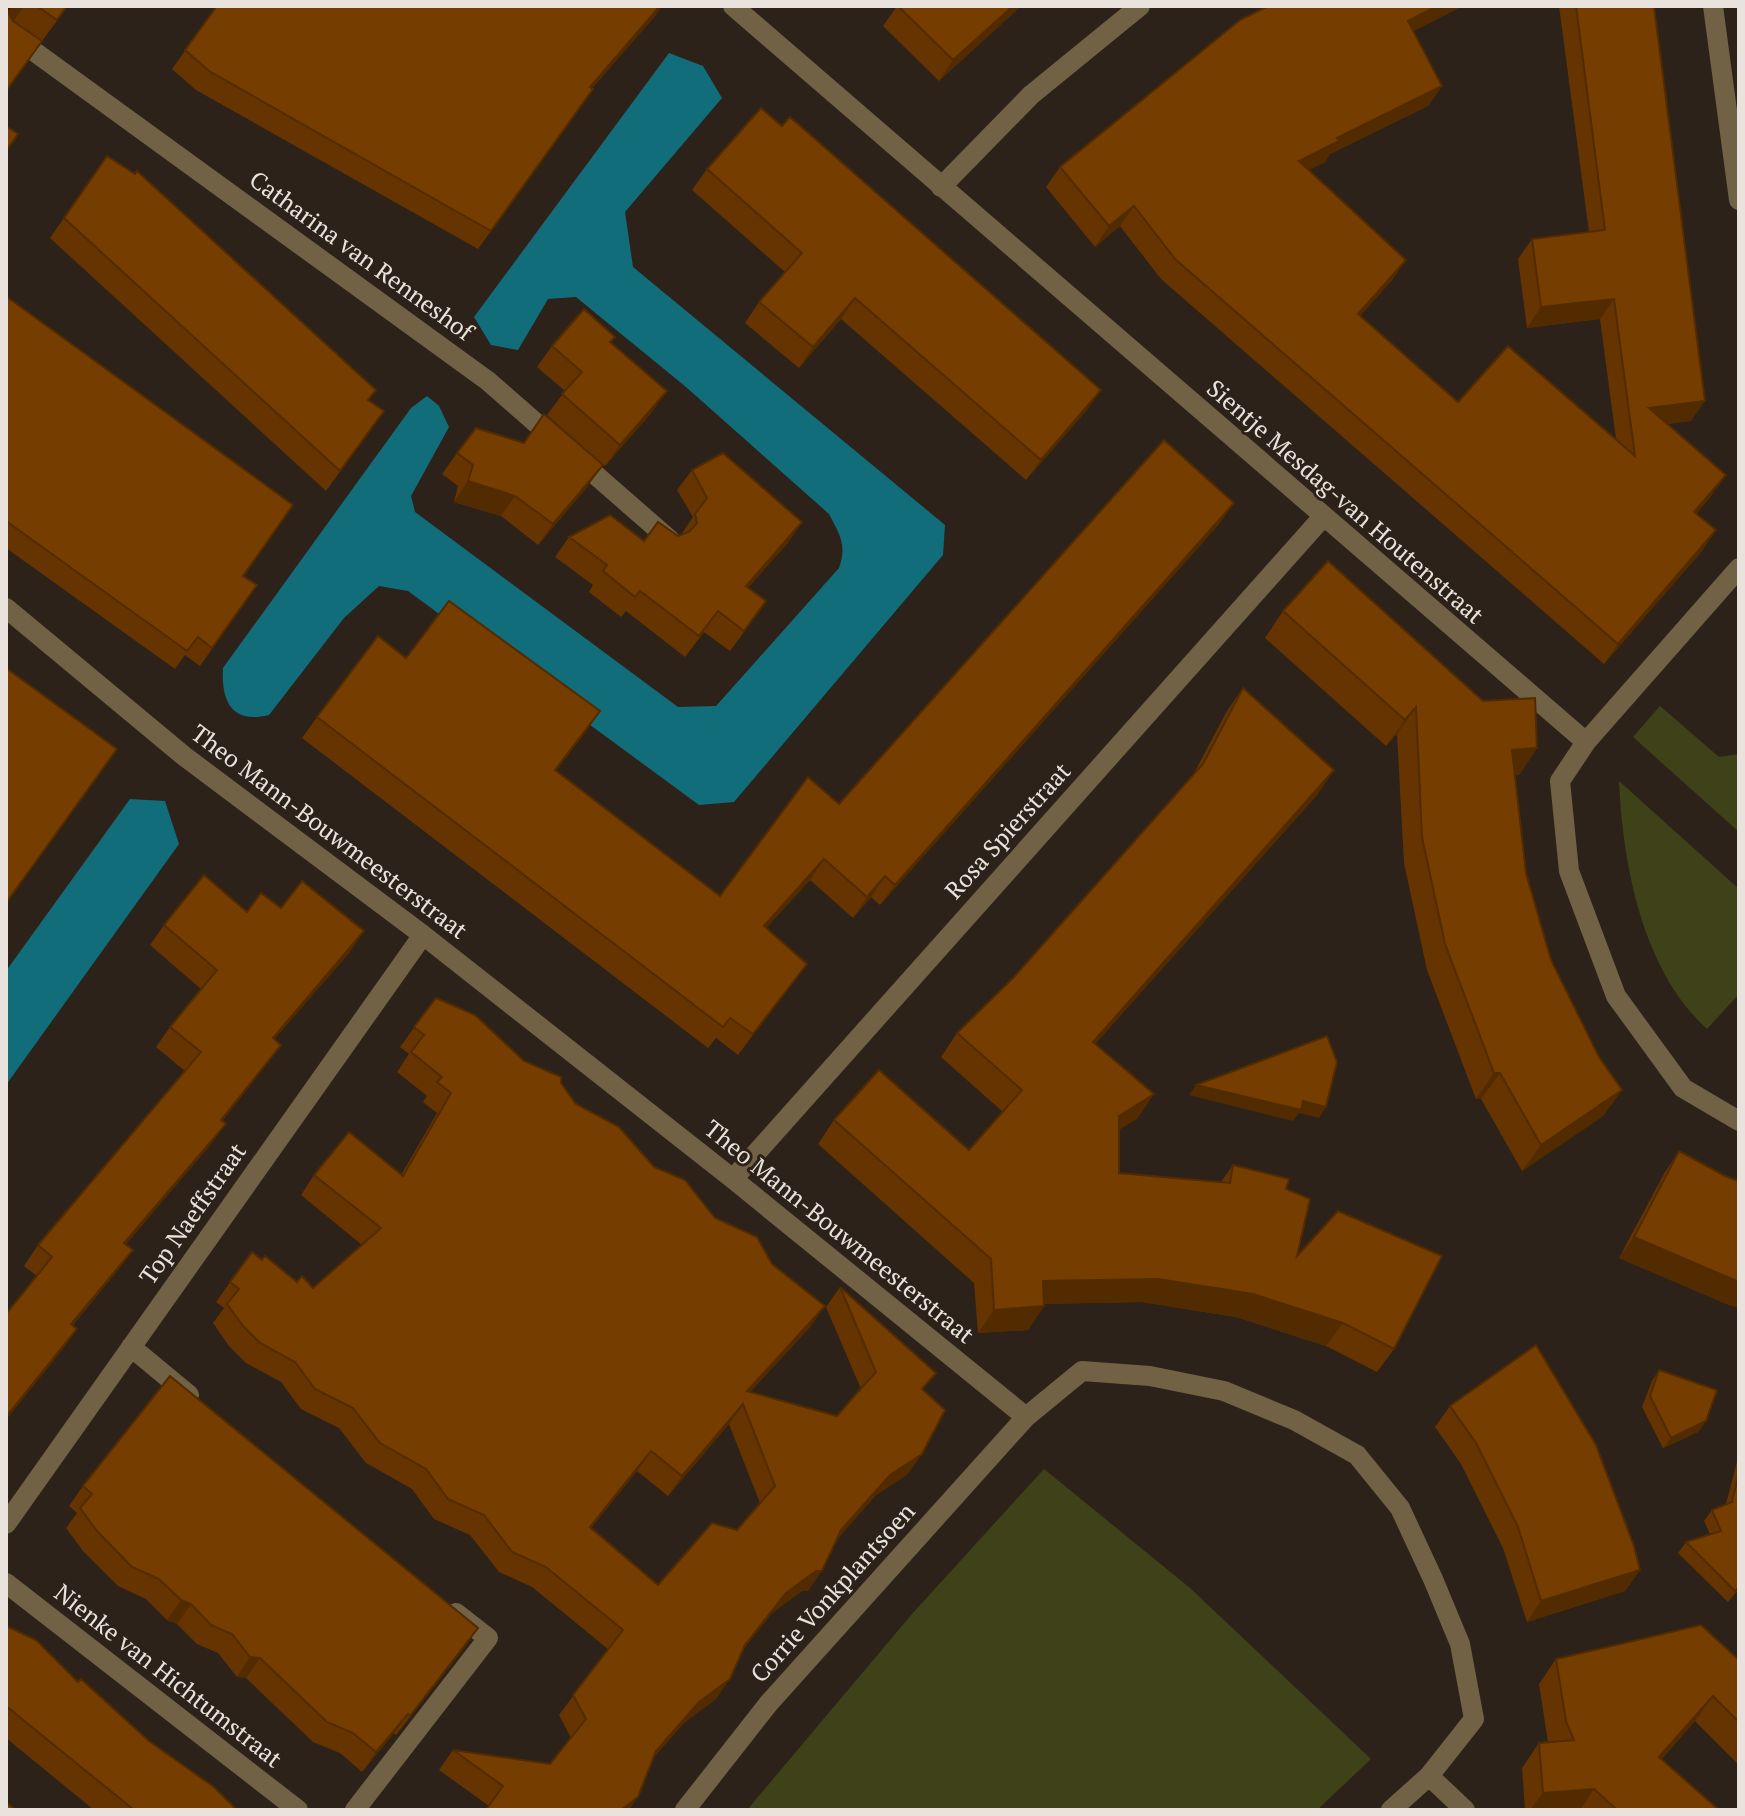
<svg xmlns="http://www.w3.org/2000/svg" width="1745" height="1816" viewBox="0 0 1745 1816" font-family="'PT Serif',serif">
<rect width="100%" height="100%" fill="#2d2219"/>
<!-- green -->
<path fill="#3f4218" d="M1660,706l59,51 20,-3v78l-106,-95z
M1619,781l120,108v105l-32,35c-65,-60 -84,-164 -88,-248z
M1044,1469l146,119 181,171 -54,51h-570l165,-196z"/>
<!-- water -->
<path fill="#116d7a" d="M669,53l34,13 19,32 -97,114 8,55 312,258 -2,30 -209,247 -35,3 -291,-214 -29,-5 -35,32 -75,97c-37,9 -48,-13 -46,-47l188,-260 16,-12 12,10 10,21 -38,69 4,16 263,195 38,-1 123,-138c8,-23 1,-33 -10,-54l-143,-127 -110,-90 -28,2 -30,51 -27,-5 -17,-28z
M130,799l35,2 14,43 -173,241v-114z"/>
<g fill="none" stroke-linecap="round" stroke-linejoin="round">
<!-- street -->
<path stroke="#716246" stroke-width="20" d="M733,6l853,736 -26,39 9,90 47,125 67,92 56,33
M1713,6l26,194
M6,31l482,350 182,159
M941,187l90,-92 109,-89
M6,608l178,148 239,179 310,244 293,238 56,-46 68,5 74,15 70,29 63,35 43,53 33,71 27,65 14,75 -45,57 36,34
M1586,742l153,-174
M733,1179l589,-661
M131,1347l58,48
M6,1524l417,-589
M6,1583l292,227
M355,1810l133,-172 -32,-25
M685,1810l84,-107 257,-286
M1391,1810l38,-34"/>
</g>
<!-- wall -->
<path fill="#653400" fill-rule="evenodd" d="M13,6h55l-26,35 -29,-21 -5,-8z
M217,6l439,9 -64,73 -12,20 -102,141 -282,-159 -24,-21z
M897,6h124l-82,75 -56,-55z
M1268,6h195l-50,25 29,55 -14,20 -98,48 -5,8 -16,8 97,90 -14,20 -32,36 98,86 158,37 -16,-120 -73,9 -9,-69 14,-20 57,-7 -30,-226h95l37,415 -24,3 45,71 -16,19 6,37 -98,113 -443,-385 -41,-53 -25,21 -49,-60 14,-20z
M782,126l319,264 -15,21 -60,69 -185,-161 -42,49 -54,-45 14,-21 26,-30 -93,-82 15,-21z
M107,156l262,244 15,11 -58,80 -276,-253z
M6,299l237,277 14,9 -57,81 -15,-11 -10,14 -169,-121z
M615,337l-4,6 41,69 -47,54 -58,-51 18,-24 -28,-24 15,-21z
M457,453l131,33 -50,59 -37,-29 -47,-14 4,-16 -16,-12z
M692,470l96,73 -40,44 4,34 -22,30 -26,-19 -19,25 -59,-46 -5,6 -32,-25 4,-7 -38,-28 14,-20 75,4 37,-6 12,-18 -16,-27z
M1220,523l-340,382 -9,-8 -18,21 -43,-38 -44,48 26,56 -54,71 -22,-17 -8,10 -406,-310 15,-21 89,-59 194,53 -44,60 164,125 119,-92z
M1283,611l200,90 54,47 -18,27h-5l12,98 25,87 48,97 23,33 -19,26 -81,55 -41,-72h-5l-49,-129 -23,-107 -7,-129 -11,12 -121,-108z
M1243,688l75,106 -223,250 43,74 -19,11v44l102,9 12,-17 53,24 11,67 97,93 -17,23 -51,-26 -90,-29 -94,-15 -98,2v2l-16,24 -50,3 -4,-50 -156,-139 16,-24 135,30 34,-38 -62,-55 16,-24 57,-56 179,-202 34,-64z
M281,908l69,44 -76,87 -8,26 -44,56 -11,23 -85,100 -8,26 -45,55 -10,24 -26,-73 -13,-10 14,-21 147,-174 -29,-24 14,-20 31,-38 -51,-44 14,-20 83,-13z
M436,998l88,63 37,22 15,21 196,160 39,62 -61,66 87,24 24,-27 -35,-82 14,-20 84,104 -16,83 -32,21 -39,44 -29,52h-6l-30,22 -29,36 -27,50 -31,23 -196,84 -50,-36 14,-20 97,14 21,-26 -12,-23 49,-66 -76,-62 -33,-15 -29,-37 -36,-16 -22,-30 -46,-26 -27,-35 -38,-19 -20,-27 -35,-19 -17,-17 -16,-23 11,-15 -8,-6 36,-50 45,30 16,6 49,-43 -61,-50 13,-20h87l36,-62 -14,-11 4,-6 -30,-24 12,-18 -9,-7zM729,1424l31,79 -23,27 -79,55 -67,-57 46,-57 31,25z
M1679,1151l50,154 -110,-47 46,-86z
M1659,1370l47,51 -8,11 -35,16 -21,-41 10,-26z
M1450,1406l190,164 -15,21 -98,31 -24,-74 -42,-84 -26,-37z
M1739,1454v135l-11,13 -50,-49 8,-11 24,-8 -6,-13 8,-11 14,-6z
M83,1486l381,162 -68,87 -2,-2 -32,39 -22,-19 -27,-11 -67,-64 -9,-1 -19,-24 -21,-9 -20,-20 -10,-4 -21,-21 -28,-13 -35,-35 -17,-23 11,-15 -8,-7z
M6,1626l72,56 71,59 88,69h-143l-88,-72z
M1556,1659l183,1v105l-44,-44 -34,39 58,50h-194l-3,-42 17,-25 9,-1 -9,-58z"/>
<!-- shaded-wall -->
<path fill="#522b00" d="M13,6h11l-10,14 -8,-4z
M660,6h2l-6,9 -79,91 13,-19z
M1013,6h8l-82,75 14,-21z
M1437,6h26l-69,35 14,-20z
M1442,86l-14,20 -98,48 -5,8 -40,20 14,-21 38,-23z
M1134,206l-14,20 -25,21 14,-21z
M1406,260l-14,20 -48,54 14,-20z
M855,298l-14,21 -42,49 14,-21z
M1614,299l-14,20 -73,9 14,-21z
M1101,390l-15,21 -60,69 15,-20z
M667,391l-15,21 -47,54 15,-21z
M1705,401l-14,20 -56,7 14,-20z
M603,465l-15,21 -50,59 15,-21z
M1726,475l-14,20 -32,37 14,-20z
M468,481l47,15 -14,20 -47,-14z
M1234,503l-14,20 -340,382 15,-20z
M802,522l-14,21 -56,63 14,-20z
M1716,530l-14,21 -98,113 14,-20z
M1416,707l-19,27 -11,12 19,-26z
M600,711l-14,21 -46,59 15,-21z
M1537,748l-18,27 -26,1 19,-26z
M1334,770l-16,24 -242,271 17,-23z
M824,859l-14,21 -60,66 14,-20z
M885,876l-14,21 -18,21 14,-21z
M364,931l-14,21 -92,106 15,-20z
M807,964l-15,20 -54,71 15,-21z
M281,1045l-15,20 -59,76 14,-21z
M1494,1073h6l-19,26h-5z
M1196,1085l107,16 23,6 -7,11 -20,-5 -6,8 -104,-26z
M1622,1090l-19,26 -81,55 19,-26z
M1154,1094l-16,24 -35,22 16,-24z
M226,1124l-15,20 -101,119 14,-20z
M1634,1237l105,45v26l-10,-3 -110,-47z
M133,1250l-15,20 -61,74 14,-20z
M1158,1279l95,15 90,29 -17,23 -90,-29 -94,-15 -116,2 17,-23z
M825,1306l-14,20 -78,85 14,-20z
M1044,1306l-16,24 -50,3 16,-23z
M77,1329l-14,20 -57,71v-3z
M743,1404l-14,20 -61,72 14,-20z
M1706,1421l-8,11 -35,16 8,-10z
M651,1451l-14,20 -61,76 14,-20z
M922,1454l-14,20 -32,21 -48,55 13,-20 49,-55z
M1640,1570l-15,21 -98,31 14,-21z
M816,1571h6l-14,20h-6l-30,22 -41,52 55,-72z
M181,1600l10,4 -14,20 -10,-4z
M478,1628l-14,20 -68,87 14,-19z
M250,1657l10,1 -14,20 -9,-1z
M730,1679l-14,20 -31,23 -43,49 14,-20 43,-49z
M1713,1696l-18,25 -54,61 18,-25z
M408,1714l-14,19 -32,39 14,-20z
M1594,1789l-14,21h-50l13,-17z
M638,1797l-9,13h-8z"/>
<!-- building -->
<path fill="#753d00" stroke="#522b00" stroke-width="2" fill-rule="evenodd" d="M37,6h30l-10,14z
M217,6h443l-70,81 3,2 -102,142 -282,-160 -24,-21z
M898,6h115l-60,54z
M1268,6h169l-29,15 34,65 -105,52 2,3 -40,20 107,99 -48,54 100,88 50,-56 127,110 -21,-157 -73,8 -9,-68 73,-9 -29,-224h78l51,395 -56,7 77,67 -32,37 22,18 -98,114 -443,-385 -41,-53 -25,20 -49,-59 180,-147z
M8,12l5,9 29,20 -36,50v-76z
M761,108l21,18 8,-9 311,273 -60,70 -186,-162 -42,49 -54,-45 43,-49 -95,-84z
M6,126l12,8 -12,17z
M107,156l28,18 2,-3 239,219 -8,10 16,11 -44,60 -276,-253z
M7,297l286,208 -50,71 14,9 -45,63 -14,-11 -11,14 -181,-130v-222z
M584,309l31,28 -5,5 57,49 -47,54 -58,-51 20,-22 -30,-26z
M544,414l59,51 -50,59 -38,-28 -47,-15 5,-16 -16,-12 19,-25 48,15z
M1164,440l70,63 -339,382 -10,-9 -18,21 -43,-38 -60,67 43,38 -54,70 -23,-16 -7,9 -406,-310 61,-81 28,22 43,-57 151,110 -45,59 165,126 88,-119 31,27z
M723,453l79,69 -56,64 20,15 -22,30 -26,-20 -19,25 -59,-45 -5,6 -32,-26 4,-6 -38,-28 41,-22 34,26 14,-19 20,14 11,-4 8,-9 -2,-9 12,-16 -15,-28z
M1328,561l155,140 52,-3 2,50 -25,2 14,123 25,87 48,97 23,33 -81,55 -41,-72h-6l-49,-129 -23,-107 -6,-130 -11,13 -122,-109z
M6,668l111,81 -111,154z
M1243,688l91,82 -241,272 61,52 -35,22v57l111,10 3,-18 56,14 -3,10 24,10 -13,57 41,-45 104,45 -48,93 -51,-26 -90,-29 -95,-15 -115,2 1,25 -50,4 -3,-51 -157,-139 45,-50 90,80 53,-60 -65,-57 57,-56 189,-213z
M204,875l43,37 14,-19 20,15 21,-27 62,50 -91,107 8,7 -60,75 5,4 -102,119 9,7 -62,74 6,5 -71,88v-103l46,-57 -14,-12 163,-193 -31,-25 47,-57 -53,-45z
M436,998l39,17 49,46 37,16v6l15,21 43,23 35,40 31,13 30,38 42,19 15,27 53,42 -78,85 90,25 19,-22 20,-22 -36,-85 96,86 -14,16 23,21 -23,44 -32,21 -49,55 -19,41h-6l-30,22 -41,52 -15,34 -31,23 -43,49 -18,46 -17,13h-135l17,-24 -50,-36 97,14 36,-45 -13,-24 50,-65 -77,-63 -34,-15 -28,-37 -36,-16 -22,-30 -46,-26 -27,-35 -38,-19 -20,-27 -35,-19 -17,-17 -16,-22 12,-15 -9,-7 22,-30 10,8 3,-4 32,26 5,-6 11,12 68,-60 -67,-53 35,-43 54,44 48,-83 -14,-11 5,-5 -31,-25 13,-17 -10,-8zM743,1404l32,82 -38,44 -25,-7 -54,62 -68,-58 61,-76 31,25z
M1327,1036l10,26 -11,45 -23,-6 -2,9 -105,-25z
M1679,1151l46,25 14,5v101l-105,-45z
M1536,1345l60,100 38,101 6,24 -99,31 -23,-74 -42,-84 -26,-37z
M1659,1370l58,20 -11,31 -35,17 -21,-42z
M170,1376l308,252 -68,88 -2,-2 -32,38 -23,-19 -26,-11 -67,-64 -10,-1 -18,-23 -21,-9 -20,-21 -10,-4 -22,-21 -27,-12 -35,-36 -17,-23 12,-14 -9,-8z
M1739,1473v114l-4,4 -49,-49 35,-11 -9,-21 20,-8z
M1701,1625l38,35v62l-26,-26 -54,61 60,53h-102l-23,-21 -51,4 -4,-50 35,-3 -8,-19 -10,-62z
M6,1626l30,14 42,42 3,-3 68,62 65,46 23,23h-103l-128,-104z
M6,1802l9,8h-9z"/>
<g text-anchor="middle" stroke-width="6" stroke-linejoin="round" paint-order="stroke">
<!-- street labels -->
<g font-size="24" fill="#eae3dd" stroke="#2d2219">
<text transform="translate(361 256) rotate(36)" y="8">Catharina van Renneshof</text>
<text transform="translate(1345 502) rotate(41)" y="8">Sientje Mesdag-van Houtenstraat</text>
<text transform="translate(1008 831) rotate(-48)" y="8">Rosa Spierstraat</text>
<text transform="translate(329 832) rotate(37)" y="8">Theo Mann-Bouwmeesterstraat</text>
<text transform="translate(193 1214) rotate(-55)" y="8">Top Naeffstraat</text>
<text transform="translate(839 1232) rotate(39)" y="8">Theo Mann-Bouwmeesterstraat</text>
<text transform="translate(833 1593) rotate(-48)" y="8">Corrie Vonkplantsoen</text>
<text transform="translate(168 1676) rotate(38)" y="8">Nienke van Hichtumstraat</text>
</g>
</g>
<!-- border -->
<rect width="1745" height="1816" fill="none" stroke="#eae3dd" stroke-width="16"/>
</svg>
